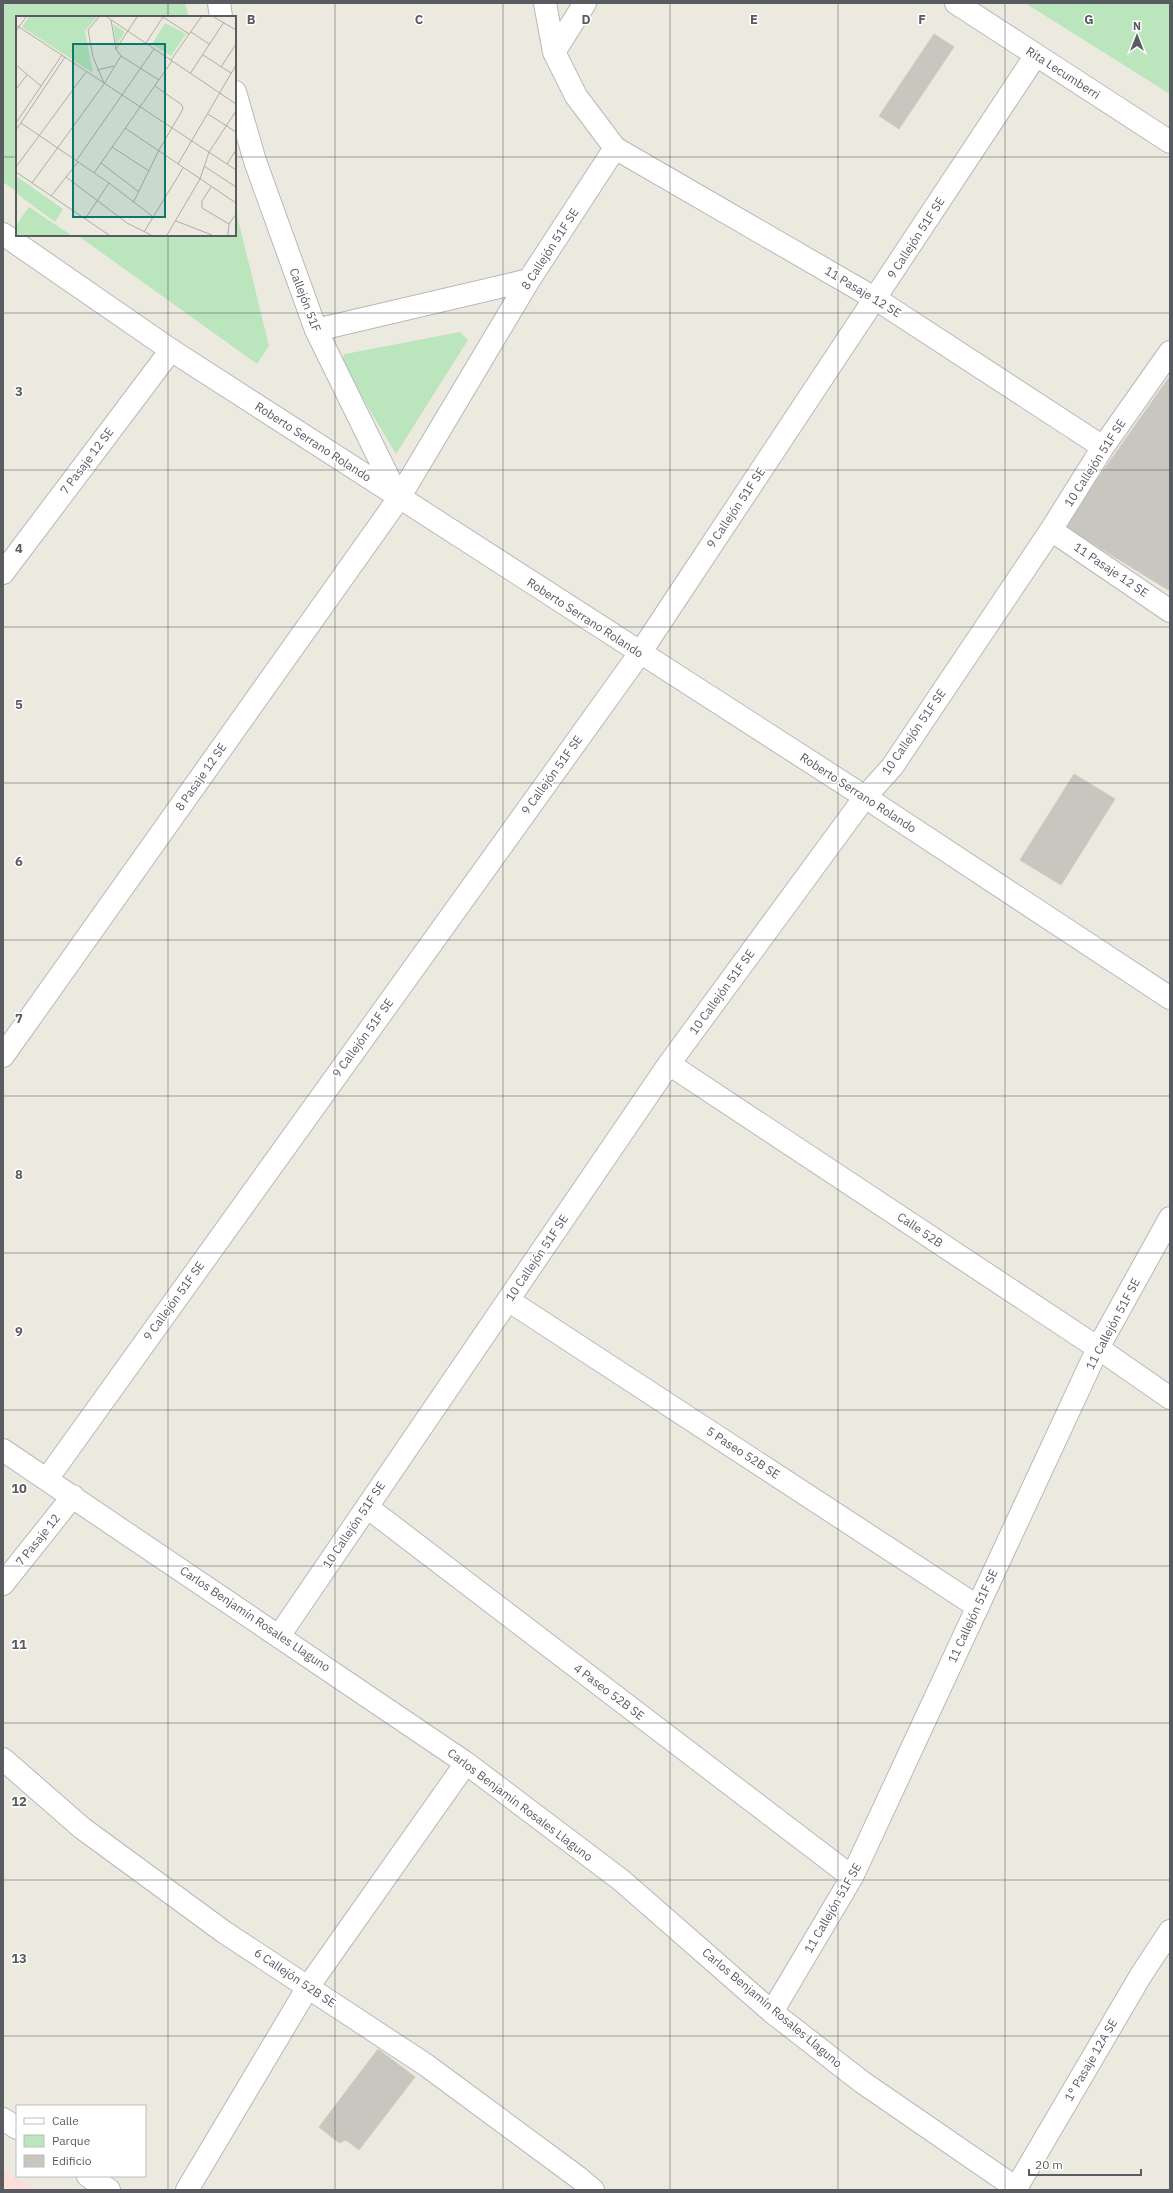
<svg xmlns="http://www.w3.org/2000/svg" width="1173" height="2193" viewBox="0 0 1173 2193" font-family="'IBM Plex Sans',sans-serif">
<rect width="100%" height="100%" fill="#eceadf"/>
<!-- medical -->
<path fill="#fbded9" d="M3,2170l34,20h-34z"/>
<!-- green -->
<path fill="#bbe5bc" d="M3,3h182l4,14h-172v175l-14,-10z
M1025,3h145v91z
M235,207l34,139 -12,18 -180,-129h158z
M460,332l8,8 -72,114 -56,-94 5,-6z"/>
<!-- building -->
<path fill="#c9c6bf" stroke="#d1ccbe" d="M934,34l20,13 -55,82 -20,-13z
M1170,376v215l-106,-65z
M1074,774l41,25 -54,86 -41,-25z
M378,2049l37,28 -56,73 -13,-10 -7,3 -20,-16z"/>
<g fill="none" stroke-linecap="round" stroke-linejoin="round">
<!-- minor casing -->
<g stroke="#b5b8bd" stroke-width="24">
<path id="minor" d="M219,3l2,14
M545,3l9,49
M956,3l214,139
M235,92l20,69 61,169 82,167
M615,148l261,151 227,148
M3,234l168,116 694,447 305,201
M316,330l213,-50
M1051,530l119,81
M3,573l168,-223
M3,1056l396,-558 130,-218 86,-132 -39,-52 -22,-44 31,-49
M669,1064l429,284 72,50
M508,1300l470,307
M3,1450l463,313 155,117 151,132 90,70 154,106
M47,1479l593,-826 396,-598
M367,1507l485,370
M3,1584l70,-88
M279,1636l390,-572 196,-267 27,-30 159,-237 52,-83 67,-95
M3,1759l79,69 142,104 202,133 153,113 14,12
M772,2012l80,-135 246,-529 72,-130
M3,2119l14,9
M88,2176l21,14
M187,2190l121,-203 158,-224
M1015,2190l126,-215 29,-44"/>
</g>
<!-- minor -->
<use href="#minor" stroke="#fff" stroke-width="22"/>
</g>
<!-- grid -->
<path fill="none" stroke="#585c61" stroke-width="1" stroke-opacity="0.55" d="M168,3v14M335,3v2187M503,3v2187M670,3v2187M838,3v2187M1005,3v2187M3,157h14M235,157h935M168,235v1955M3,313h1167M3,470h1167M3,627h1167M3,783h1167M3,940h1167M3,1096h1167M3,1253h1167M3,1410h1167M3,1566h1167M3,1723h1167M3,1880h1167M3,2036h1167"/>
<g text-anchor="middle" stroke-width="3" stroke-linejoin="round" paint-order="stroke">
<!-- street labels -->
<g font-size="12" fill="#585c61" stroke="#fff">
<text transform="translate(1063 73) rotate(33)" y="4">Rita Lecumberri</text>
<text transform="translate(916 238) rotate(-57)" y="4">9 Callejón 51F SE</text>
<text transform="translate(550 249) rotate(-57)" y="4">8 Callejón 51F SE</text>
<text transform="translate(863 292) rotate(31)" y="4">11 Pasaje 12 SE</text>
<text transform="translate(305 300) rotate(69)" y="4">Callejón 51F</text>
<text transform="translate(313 442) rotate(33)" y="4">Roberto Serrano Rolando</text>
<text transform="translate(87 461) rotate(-53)" y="4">7 Pasaje 12 SE</text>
<text transform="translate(1095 463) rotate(-57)" y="4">10 Callejón 51F SE</text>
<text transform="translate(736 508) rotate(-56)" y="4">9 Callejón 51F SE</text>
<text transform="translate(1111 570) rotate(34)" y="4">11 Pasaje 12 SE</text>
<text transform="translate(585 618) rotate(33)" y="4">Roberto Serrano Rolando</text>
<text transform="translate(914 732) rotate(-55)" y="4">10 Callejón 51F SE</text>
<text transform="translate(552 775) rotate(-54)" y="4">9 Callejón 51F SE</text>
<text transform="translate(201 777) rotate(-55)" y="4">8 Pasaje 12 SE</text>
<text transform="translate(858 793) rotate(33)" y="4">Roberto Serrano Rolando</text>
<text transform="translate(722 992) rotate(-54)" y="4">10 Callejón 51F SE</text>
<text transform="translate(363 1038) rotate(-54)" y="4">9 Callejón 51F SE</text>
<text transform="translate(920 1230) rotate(34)" y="4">Calle 52B</text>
<text transform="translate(537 1258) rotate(-56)" y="4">10 Callejón 51F SE</text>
<text transform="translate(174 1301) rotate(-54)" y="4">9 Callejón 51F SE</text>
<text transform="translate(1113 1324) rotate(-62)" y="4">11 Callejón 51F SE</text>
<text transform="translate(743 1453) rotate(33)" y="4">5 Paseo 52B SE</text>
<text transform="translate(354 1525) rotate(-56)" y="4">10 Callejón 51F SE</text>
<text transform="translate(38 1540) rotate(-51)" y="4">7 Pasaje 12</text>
<text transform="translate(973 1616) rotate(-65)" y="4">11 Callejón 51F SE</text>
<text transform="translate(255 1619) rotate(34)" y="4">Carlos Benjamín Rosales Llaguno</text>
<text transform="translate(609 1692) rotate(37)" y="4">4 Paseo 52B SE</text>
<text transform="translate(520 1805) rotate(37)" y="4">Carlos Benjamín Rosales Llaguno</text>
<text transform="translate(833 1908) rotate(-60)" y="4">11 Callejón 51F SE</text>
<text transform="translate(295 1978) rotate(34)" y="4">6 Callejón 52B SE</text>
<text transform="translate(772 2008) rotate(40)" y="4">Carlos Benjamín Rosales Llaguno</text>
<text transform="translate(1091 2060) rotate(-60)" y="4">1° Pasaje 12A SE</text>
</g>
</g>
<!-- overview -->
<g transform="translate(16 16)">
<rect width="220" height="220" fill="#eceadf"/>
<path d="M13,1h68l-12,14 8,42 -71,-46zM149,7l21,11 -15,22 -19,-12zM97,8l12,8 -9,13zM0,160l47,33 -8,13 -39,-29zM13,191l42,28h-55v-10z" fill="#bbe5bc"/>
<path fill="none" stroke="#adada9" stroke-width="1" d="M83,1l-11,13 5,27 11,26M91,1l129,87M147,1l26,17M198,1l22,13M95,4l5,29M0,9l220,145M0,15l10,-14M175,16l18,12M130,27l17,-26M187,39l28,18M105,40l38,24M155,44l30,-43M0,49l25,21M205,51l15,-23M81,54l17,-4M174,58l34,-52M0,73l11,-14M192,98l28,18M0,107l46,-68M5,107l88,60 43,33M109,112l111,75M0,114l49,-73M96,131l37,24M60,145l78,-112M85,147l38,29M162,148l58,-99M211,148l9,-14M188,150l32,21M0,151l70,-95M0,156l93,63M78,157l78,-112M50,161l61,46 24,12M16,167l72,-99 17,-28 -5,-7 21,-32M195,171l-9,14v7l27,16M35,180l27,-34M117,187l26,-53 24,-41 -1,-4 -27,-19M69,203l24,-36M160,205l36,14M128,216l39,-64M151,219l33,-56 9,-27 27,-41M212,219l1,-11 7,-10"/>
<path fill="#0f766e" fill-opacity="0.15" stroke="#0f766e" stroke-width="2" d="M57,28h92v173h-92z"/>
<rect width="220" height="220" fill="none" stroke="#585c61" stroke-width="2"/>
</g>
<g font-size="13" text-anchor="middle" font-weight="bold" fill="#585c61" stroke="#fff" stroke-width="3" stroke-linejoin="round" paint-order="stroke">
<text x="251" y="24">B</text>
<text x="419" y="24">C</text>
<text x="586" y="24">D</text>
<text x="754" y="24">E</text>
<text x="922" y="24">F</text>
<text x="1089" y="24">G</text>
<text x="19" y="396">3</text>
<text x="19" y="553">4</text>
<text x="19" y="709">5</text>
<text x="19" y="866">6</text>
<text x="19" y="1023">7</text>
<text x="19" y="1179">8</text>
<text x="19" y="1336">9</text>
<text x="19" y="1493">10</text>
<text x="19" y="1649">11</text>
<text x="19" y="1806">12</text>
<text x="19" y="1963">13</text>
</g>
<!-- border -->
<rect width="1173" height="2193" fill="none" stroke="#585c61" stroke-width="8"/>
<!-- legend -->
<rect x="16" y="2105" width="130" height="72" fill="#ffffff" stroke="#bcbec0"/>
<rect x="24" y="2118" width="20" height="6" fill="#ffffff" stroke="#bcbec0"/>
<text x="52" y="2125" font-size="12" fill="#585c61">Calle</text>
<rect x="24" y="2135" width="20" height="12" fill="#bbe5bc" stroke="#bcbec0"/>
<text x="52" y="2145" font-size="12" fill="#585c61">Parque</text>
<rect x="24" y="2155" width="20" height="12" fill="#c9c6bf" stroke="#bcbec0"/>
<text x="52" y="2165" font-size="12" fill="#585c61">Edificio</text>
<!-- north arrow -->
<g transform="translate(1137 36)" stroke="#ffffff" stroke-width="3" paint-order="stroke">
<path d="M0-3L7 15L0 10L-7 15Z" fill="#585c61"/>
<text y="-6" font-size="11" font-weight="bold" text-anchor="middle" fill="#585c61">N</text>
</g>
<!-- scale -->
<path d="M1029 2169v6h112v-6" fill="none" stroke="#585c61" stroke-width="2"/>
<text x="1035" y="2169" font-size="12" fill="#585c61" stroke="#ffffff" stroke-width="3" paint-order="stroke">20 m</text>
</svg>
